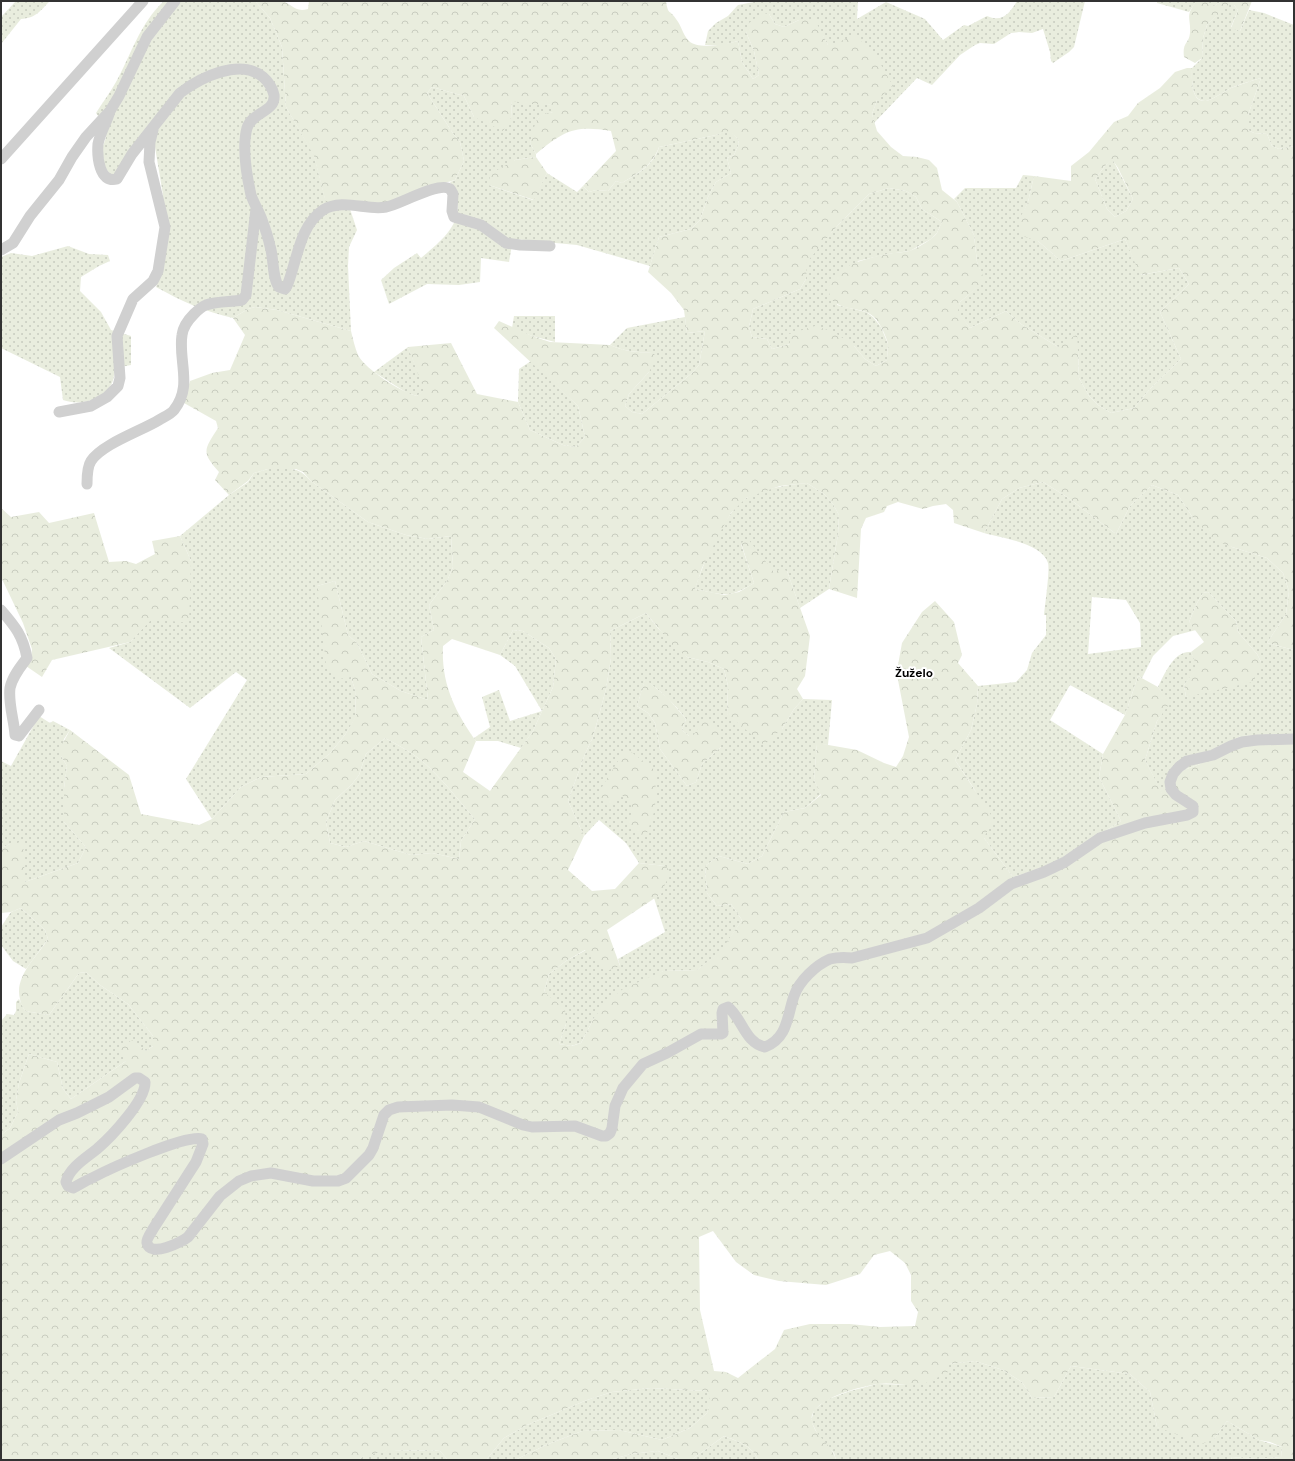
<svg xmlns="http://www.w3.org/2000/svg" width="1295" height="1461" viewBox="0 0 1295 1461" font-family="'DM Sans',sans-serif">
<defs>
<pattern id="grass-dots" width="8" height="8" patternUnits="userSpaceOnUse"><rect width="8" height="8" fill="#e9edde"/><path d="M2 2h.1M6 6h.1" fill="none" stroke="#c8ccbf" stroke-width="1.8" stroke-linecap="round"/></pattern>
<pattern id="forest-crowns" width="20" height="18" patternUnits="userSpaceOnUse"><rect width="20" height="18" fill="#e9edde"/><path d="M2 6a3 3 0 1 1 6 0M12 15a3 3 0 1 1 6 0" fill="none" stroke="#c8ccbf"/></pattern>
</defs>
<rect width="100%" height="100%" fill="#fff"/>
<!-- grass -->
<path fill="url(#grass-dots)" fill-rule="evenodd" d="M16,1h34c-10,10 -14,17 -29,18l-20,25v-27z
M164,1h91l15,17 12,29 4,60 28,48 14,55 22,-1 7,21 -8,17 -1,19 3,65 -74,-21 -22,-3 -7,2 -15,9c-30,-7 -50,-16 -77,-31l7,-19v-73l-8,-48 -10,-16 -28,41 -5,3c-8,-5 -10,-16 -10,-26 1,-4 3,-8 4,-12 0,-7 -6,-19 -10,-24 6,-10 14,-20 20,-31 15,-27 24,-59 48,-81z
M759,1h99l-1,18 29,-17 39,17 18,21 21,-15 4,1 19,-10c15,7 23,-3 30,-15h68l-11,46 -5,5 -16,11 -2,-2 -1,-9 -7,-23 -11,4 -13,-1 -8,1 -17,11 -14,-1 -5,2 -15,10 -28,30 -15,-7 -43,45 -2,-9 5,-14 -49,-55 -5,-9 -24,-16 -15,7 -9,-3 -6,-10 -23,18 8,19 5,24 -6,4 -11,-17 -4,-21 -15,4h-18l3,-14 8,-8 12,-7 10,-11z
M1157,1h65l-8,5 -19,-3 -6,9 -32,-9z
M1228,4l6,1 4,5 -7,17 9,4 9,-21 15,3 30,12v121l-15,3 -7,-3 -5,-12 -13,-1 -6,-3v-15l13,-37c-10,3 -21,6 -30,10 -6,3 -19,12 -25,13 -16,1 -14,-24 -14,-33l10,-10 1,-20 4,-13z
M432,87l32,9 10,21 37,1 1,-18 41,5v7l-10,3 -5,3 -8,25 6,11v3l-21,3 -26,25 44,15 14,-27 30,19 6,-6 6,6 7,-2 12,1 8,-10 6,2c15,-9 32,-18 37,-36l57,-12 13,-5 9,9 1,5 -5,11 -7,3 4,15 -15,9 -8,15 -8,23 -9,9 -32,8 -9,29 -73,-21 -64,-6 -4,23 -28,-4 -1,24 -21,3 -32,-1 -38,20 -8,-24 13,-12 23,-15 4,5c26,-22 49,-40 29,-76l5,-2 9,-19 -4,-19 -6,-7 -27,-42z
M1112,158l21,41 -7,12 -11,6 -8,-8 -12,-30 10,-13z
M1023,175l11,1 -6,26 -4,9 14,30 23,20 64,-22 16,36 38,-7 10,16 -29,28 21,47 -31,30 -16,19 -23,5 -13,-8 -9,-9 -10,-18 -1,-27 -20,-4 -37,-23 -15,-13 -36,17 -13,-17 3,-9 24,-21 -7,-19 -3,-27 -17,-33 -3,-3 11,-11h51z
M889,188l17,3 10,6 6,12 20,13 -5,11 -6,6 -21,12 -22,3 -30,7 -21,44 29,7 7,5 8,10 7,17 -1,16 -11,6 -11,-7 -11,-13 -64,-2 -18,5 -5,-10 -15,-2 -3,-10 4,-18 47,-20 6,-10v-17l33,-38 30,-30z
M68,246l21,8 19,1 2,6 -11,5 -18,11 -1,14 21,21 10,18 20,6v29l-16,3c-1,5 -1,11 -3,15 -9,18 -32,23 -49,17l-3,-23 -59,-29v-91l10,-4 21,3z
M514,316h41v26l-23,-6 -20,-8z
M685,317l2,16 18,-2 -6,34 -7,8 -50,41 -10,-2 -7,-6 4,-12 20,-22 3,-20c-14,1 -29,-1 -42,-7l17,-17z
M408,347l17,43 -8,6 -10,-3 -33,-21z
M531,361l47,45 7,31 -9,10 -13,-2 -33,-15 -12,-28 1,-33z
M268,469c21,1 28,-5 43,12l57,41 38,13 22,4 23,-3 2,31 -6,14 -18,24 5,25 -13,7 7,63 -27,-9 -29,-17 -15,-31 -9,-8 -13,-54 -18,5 34,91 4,13 1,27 -11,18 -15,18 -24,21 -45,3 -20,10 -29,32 -26,-40 61,-99 -11,-8 -46,36 -81,-60 21,-6 21,-23 40,-58 -11,-25 49,-41 19,-13 6,-9z
M1043,482l24,15 49,37 14,-28 22,-21 26,10 15,23 39,29 35,11 16,15 6,18 -3,23 -19,29 27,7v85h-22l-31,1 -24,11 -17,17 -21,8 -5,10 -12,12 -17,-34 12,-39 12,-18 -11,-16c6,-12 16,-37 33,-35l7,15 -14,18 2,12 75,-35 -4,-8 -19,-22 -2,-11 -28,-29 -5,1 -6,10 -8,19 7,8 -23,6 -20,20 -11,22 -4,-2 -13,39 -55,-30 -20,35 53,34 -4,23 22,44 -72,45 -36,11 -29,-39 -9,-48 -20,-30 16,-30 6,-26 1,-18 38,-4 11,-12 5,-17 14,-18v-20h-2c1,-10 6,-45 4,-52 -6,-20 -46,-25 -64,-30l18,-34 17,-11zM1092,597l34,3 14,23 1,24 -53,7z
M807,483l17,11 9,10 6,11 -1,19 -9,55 -29,19 -13,-37 -13,1 -33,-28 13,39c-26,16 -30,12 -59,6 7,-23 31,-81 53,-92 18,-9 38,-12 59,-14z
M646,613l11,14 30,30 21,5 16,7 4,17 -1,28 55,15 12,-20 9,-10 29,1 -4,45 -11,-1 -3,36 7,14 -16,14 -21,4 -22,44 -14,8 -29,-8 -14,10 2,27 10,13 14,-2 11,16 -21,32 -24,18 -34,1 -69,47 -13,25 -10,3 -12,-2 7,-20 -22,-32 5,-18 17,-13 20,-11 34,16 -2,-7 47,-27 -11,-34 7,-4 4,-28 -26,-3 -13,-20 -27,-23 -15,16 -16,-35 17,-47 8,-17 13,-48 5,-31 -1,-27zM645,680c15,10 30,24 41,39l-4,11 7,6 32,11 -19,17 -6,18 -9,4 -27,-37 -5,-26 -7,-10 -11,-7z
M513,630l10,1 26,17 7,11 -3,28 -20,44 -12,17 -23,-7h-22l-2,-3 16,-11 -8,-30 17,-7 11,31 32,-10 -27,-45 -15,-11z
M39,716l11,7 3,-2 17,9 -6,9 -3,17 6,10 -3,22v34l22,25 -8,16 -53,19 -15,-38 -9,4v-87l10,5z
M385,738c13,7 26,14 37,23 20,17 36,39 53,58l-14,22 -2,18 -27,-6 -21,2 -47,-14 -18,6 -16,-4 -4,-21 9,-22 17,-16 7,-9 7,-21z
M21,908l24,22 3,9 -22,30 -13,-8 -12,-16v-18l10,-15z
M86,972l14,13 28,19 25,32v10l-7,5 -14,-10 -6,20 -55,38 -8,-10 -6,-27 -28,-8 -10,29 -3,17 2,12 -8,16 -9,7v-114l6,-7 7,1 2,-4v-9l3,-3 6,12 24,4 30,-42z
M975,1361l28,9 19,12 10,16 22,-1 17,-31 59,8 20,18 7,35 57,12 13,-18 32,19 23,7 -1,10 -25,2 -24,-2 -1,3h-395l-2,-7 -15,-16 -8,-16 3,-11 12,-10 24,-9 27,-7 40,1 31,-21z
M651,1388l56,3 4,9 -4,13 -17,15 -28,12 -43,-10 -37,1 -36,14 -31,15h-29l18,-22 23,-13 60,-25 25,-8z
M724,1436c13,5 29,10 34,24h-67z
M430,1450l10,1 8,9h-90c15,-13 53,-9 72,-10z
M658,1451l22,9h-71l22,-6z"/>
<!-- forest -->
<path fill="url(#forest-crowns)" fill-rule="evenodd" d="M255,1c9,0 18,-1 26,0 11,2 13,12 27,8l1,-8h357c2,15 4,8 10,18 6,7 6,15 13,22 9,9 38,3 49,0l4,21 11,17 6,-4 -5,-24 -8,-19 3,-9 13,-10 7,1 6,10 9,3 15,-7h16l13,25 28,-9 20,20 17,30 -16,14 -5,14 5,17 14,16 12,9 14,1 12,3 8,8 5,22 15,12 17,33 3,27 8,19 -25,21 -2,9 12,17 36,-17 15,13 37,23 19,-13 1,17 1,27 10,18 9,9 13,8 23,-5 16,-19 31,-30 -21,-47 29,-28 -10,-16 -39,7 -15,-36 -64,22 -23,-20 -16,-5 -4,-14 10,-20 6,-26 37,5v-15l18,-14 25,-30 14,-6 10,-13 22,-15 15,-16 12,-4h5c0,9 -2,35 14,33 6,-1 19,-10 25,-13 10,-4 20,-7 30,-10l-13,37v15l6,3 13,1 5,12 7,3 15,-3v504l-27,-7 19,-29 3,-23 -6,-18 -16,-15 -35,-11 -18,-7 -21,-22 -15,-23 -26,-10 -22,21 -14,28 -49,-37 -24,-15 -24,6 -17,11 -18,34 -30,-10 -1,-13 -7,-6 -13,2 -10,3 -25,-7 -11,4 -3,6 -18,6 -5,11 -4,69 -28,-9 9,-55 1,-19 -6,-11 -9,-10 -17,-11 -27,3 -34,12 -15,15 -9,16 -20,39 -7,21 29,6 15,-3 15,-9 -13,-40 7,-4 26,33 8,-3 5,2 23,65 -5,40 -8,13 6,10 -9,10 -12,20 -18,16 -37,-31 1,-28 -4,-17 -16,-7 -21,-5 -14,-11 -27,-33 -36,18 1,27 -5,31 -13,48 -8,17 -17,47 16,35 -16,34 24,21 23,-2 24,-26 26,3 4,4 -2,10 -6,14 -54,36 13,36 -13,5 -22,-21 -19,11 -17,13 -5,18 21,17 1,15 -7,20 13,2 9,-3 13,-25 12,-16 17,-13 40,-18 34,-1 23,-18 22,-32 -11,-16 -14,2 -10,-13 -2,-27 14,-10 29,8 14,-8 22,-44 21,-4 16,-13 -7,-15 3,-37 40,7 27,13 12,4 7,-11 6,-19 -11,-57v-15l4,-22 20,-31 13,-11 19,21 8,33 -4,8 20,23 -1,18 -6,26 -16,30 38,58 -9,20 29,39 36,-11 72,-45 -22,-44 4,-23 22,-39 13,-39 20,11 12,16 -13,18 -12,39 17,33 12,-11 5,-10 21,-8 17,-17 24,-11 31,-1h22v725h-63l1,-3 24,2 25,-2 1,-10 -12,-5 -11,-2 -32,-19 -13,18 -12,5 -45,-17 -7,-35 -20,-18 -59,-8 -17,31 -22,1 -10,-16 -19,-12 -28,-9 -26,3 -1,8c-10,5 -20,12 -31,13 -13,1 -26,-3 -39,-1 -16,2 -72,16 -66,38 4,16 21,23 24,38h-78c-5,-14 -21,-19 -34,-24l-33,24h-11l-22,-9 -27,3 -22,6h-94l31,-15 36,-14 37,-1 43,10 28,-12 17,-15 3,-13 -3,-9 -56,-3 -39,4 -25,8 -60,25 -23,13 -18,22h-38l-8,-9c-18,-2 -69,-2 -82,9h-357v-325l9,-7 8,-16 -2,-12 3,-17 10,-29 28,8 6,27 8,10 55,-38 -7,-12 13,-9 14,11 7,-5v-10l-25,-32 -28,-19 -14,-13 -7,1 -30,42 -24,-4c-2,-4 -5,-8 -5,-12 -6,-23 17,-42 28,-60l-3,-9 -24,-22 -10,4 -10,1v-65l9,-4 13,-3 2,41 53,-19 8,-16 -22,-25v-34l3,-22 -6,-10 -1,-8 10,-18 59,45 12,39 58,11 13,-6 29,-32 20,-10 45,-3 24,-21 15,-18 11,-19 -1,-26 -4,-13 -12,2 -8,-6 -5,-9 -9,-78 18,-5 13,54 9,8 15,31 29,17 27,9 -7,-63 13,-7 -5,-25 18,-24 6,-14 -2,-31 -23,3 -22,-4 -38,-13 -57,-41 -8,-9 -7,-3h-28l-14,4 -6,8 -19,14 -14,-15 4,-8c-18,-20 -15,-22 -1,-44l-2,-7 -32,-18 6,-22 22,-8 18,-3 15,-35 -12,-17 15,-9 7,-2 22,3 74,21c2,8 4,17 7,24 8,15 43,37 59,41l7,-6 -16,-43 43,-4 26,51 41,8 12,28 33,15 13,2 9,-10 -7,-31 -84,-78 5,-7 33,15 18,6 60,3c13,6 28,8 42,7l5,5 -8,15 -20,22 -4,12 7,6 10,2 50,-41 7,-8 6,-34 -18,2 -3,-23 -13,-17 -23,-21 11,-35 32,-8 9,-9 8,-23 8,-15 15,-9 -4,-15 7,-3 5,-11 -1,-5 -9,-8 -13,4 -57,12c-6,18 -22,27 -37,36l-6,-2 -8,10 -12,-1 -7,2 -6,-6 33,-35 -5,-20c-37,-6 -47,0 -75,23l-6,-11c2,-7 4,-19 8,-25 3,-4 10,-5 15,-6v-7l-22,-1 -19,-3 -1,17 -8,13 -29,-14 -10,-21 -32,-9 -5,6 27,42 6,7 4,19 -9,19 -32,9 -31,13 -64,9 -14,-55 -28,-49 -4,-60 -12,-29zM1112,159l6,9 15,31 -7,12 -11,6 -8,-8 -12,-30 10,-13zM889,188l17,3 10,6 6,12 20,13c-2,3 -3,8 -5,11 -4,6 -21,16 -28,18 -7,2 -14,1 -21,3 -16,3 -57,12 -59,32 -2,29 31,17 45,31 6,6 12,19 14,27 0,5 -1,11 -1,16l-11,6 -11,-7 -11,-13 -20,-14 -19,-6 -26,8 1,10 -18,5 -5,-10 -15,-2 -3,-10 4,-18 47,-20 6,-10 1,-17 32,-38 30,-30zM513,630l10,1 26,17 7,11 -3,28 -20,44 -43,60 -27,-19 13,-31c-21,-29 -35,-58 -33,-95l9,-7 48,16zM385,738c13,7 26,14 37,23 20,17 36,39 53,58l-14,22 -2,18 -27,-6 -21,2 -47,-14 -18,6 -16,-4 -4,-21 9,-22 17,-16 7,-9 7,-21zM713,1231l23,31 18,13 25,6 47,4 34,-11 14,-19 16,-4 15,12 6,12v26l7,11 -3,14 -35,1 -30,-3h-40l-26,6 -9,19 -37,29 -12,-6 -12,-1 -14,-61 -1,-73z
M1207,1l7,5 8,-5h30l-12,30 -9,-3 7,-18 -4,-5h-6l-21,20 -4,13 -1,20 -7,5 -11,-6c-2,-15 5,-13 6,-24 1,-15 -5,-16 5,-30z
M536,157l11,16 -13,27 -45,-15 1,-11 25,-14z
M1,508l10,9 28,-5 10,11 45,-10 15,49 17,-1 10,3 19,-10 -3,-13 28,-5 11,25 -2,62 -37,-4 -22,23 -78,18 -10,17 -16,-11 5,-8 1,-9 -9,-26 -22,-46z
M1208,592l28,29 2,11 19,22 4,8 -8,20 -67,15 -2,-12 13,-18 -6,-15 13,-10 -15,-20 8,-19 6,-10z
M645,679l23,19 18,21 -4,11 7,6h4l11,-17 14,8 3,20 -19,17 -6,18 -9,4 -27,-37 -5,-26 -7,-10 -11,-7z
M626,748l30,23 -1,38 -9,27 -11,-4 -8,-6 6,-18 -12,-14 -12,14 -12,-13z"/>
<g fill="none" stroke-linecap="round" stroke-linejoin="round">
<!-- minor -->
<path stroke="#d0d0d0" stroke-width="11" d="M110,111c-3,11 -10,22 -12,33 -1,12 1,40 19,35l15,-25 48,-61c21,-16 60,-35 83,-16 5,4 10,12 11,18 2,17 -22,17 -27,33 -5,18 0,49 4,67 3,9 8,16 11,25 3,8 6,17 8,26 4,12 2,32 9,41l6,2 2,-3c10,-24 12,-60 36,-76 20,-12 44,1 63,-3 13,-2 53,-26 64,-18 1,1 2,3 3,5l-1,17 2,6 27,8 25,18 14,2 30,1
M1,159l142,-158
M1,250l12,-7 17,-27 29,-36 13,-23 14,-20 24,-26 9,-15 28,-59 28,-36
M59,412l32,-6 16,-9 11,-11 2,-8 -3,-42 16,-37 20,-18 5,-10 7,-44 -16,-65 1,-20 3,-12
M87,484c0,-7 0,-17 4,-23 11,-17 50,-30 68,-41 5,-3 12,-6 15,-10 19,-24 4,-49 8,-75 1,-8 6,-15 12,-21 3,-3 7,-7 12,-9 11,-4 25,-3 36,-5l4,-5 10,-86
M1,610c14,16 22,26 26,48 -6,8 -15,19 -17,30 -2,15 4,32 5,47l4,1 20,-26
M1,1159l58,-39 18,-7 32,-16 26,-19h4l6,4c1,18 -34,55 -48,67 -11,9 -28,19 -31,33l2,4 5,2c6,-3 12,-7 19,-10 17,-9 94,-44 110,-39l1,5 -7,18 -43,67c-2,4 -7,10 -6,14 3,15 35,-1 41,-6l32,-41 19,-15 12,-5 20,-3 42,8h25l8,-3 23,-23 4,-7 11,-33 5,-5 9,-3 54,-2 27,2 44,18 9,2 43,-1 27,10h4l4,-3 2,-5 3,-22 8,-18 20,-24 24,-11 34,-19h20l2,-1 -1,-20 1,-4 5,-2c14,11 17,36 37,40 23,-9 22,-31 29,-51 5,-15 22,-31 36,-37 8,-2 14,-2 22,-1l75,-20 52,-30 32,-24 33,-12 21,-10 35,-24 45,-15 42,-8 6,-3v-6l-17,-11 -5,-6 -1,-7 3,-8 6,-7 8,-6 26,-6 18,-9 11,-4 15,-2 37,-1"/>
</g>
<g text-anchor="middle" stroke-width="4" stroke-linejoin="round" paint-order="stroke">
<!-- quarter labels -->
<g font-size="12" font-weight="bold" fill="#000" stroke="#fff">
<text x="914" y="677">Žuželo</text>
</g>
</g>
<!-- border -->
<rect width="1295" height="1461" fill="none" stroke="#333333" stroke-width="4"/>
</svg>
